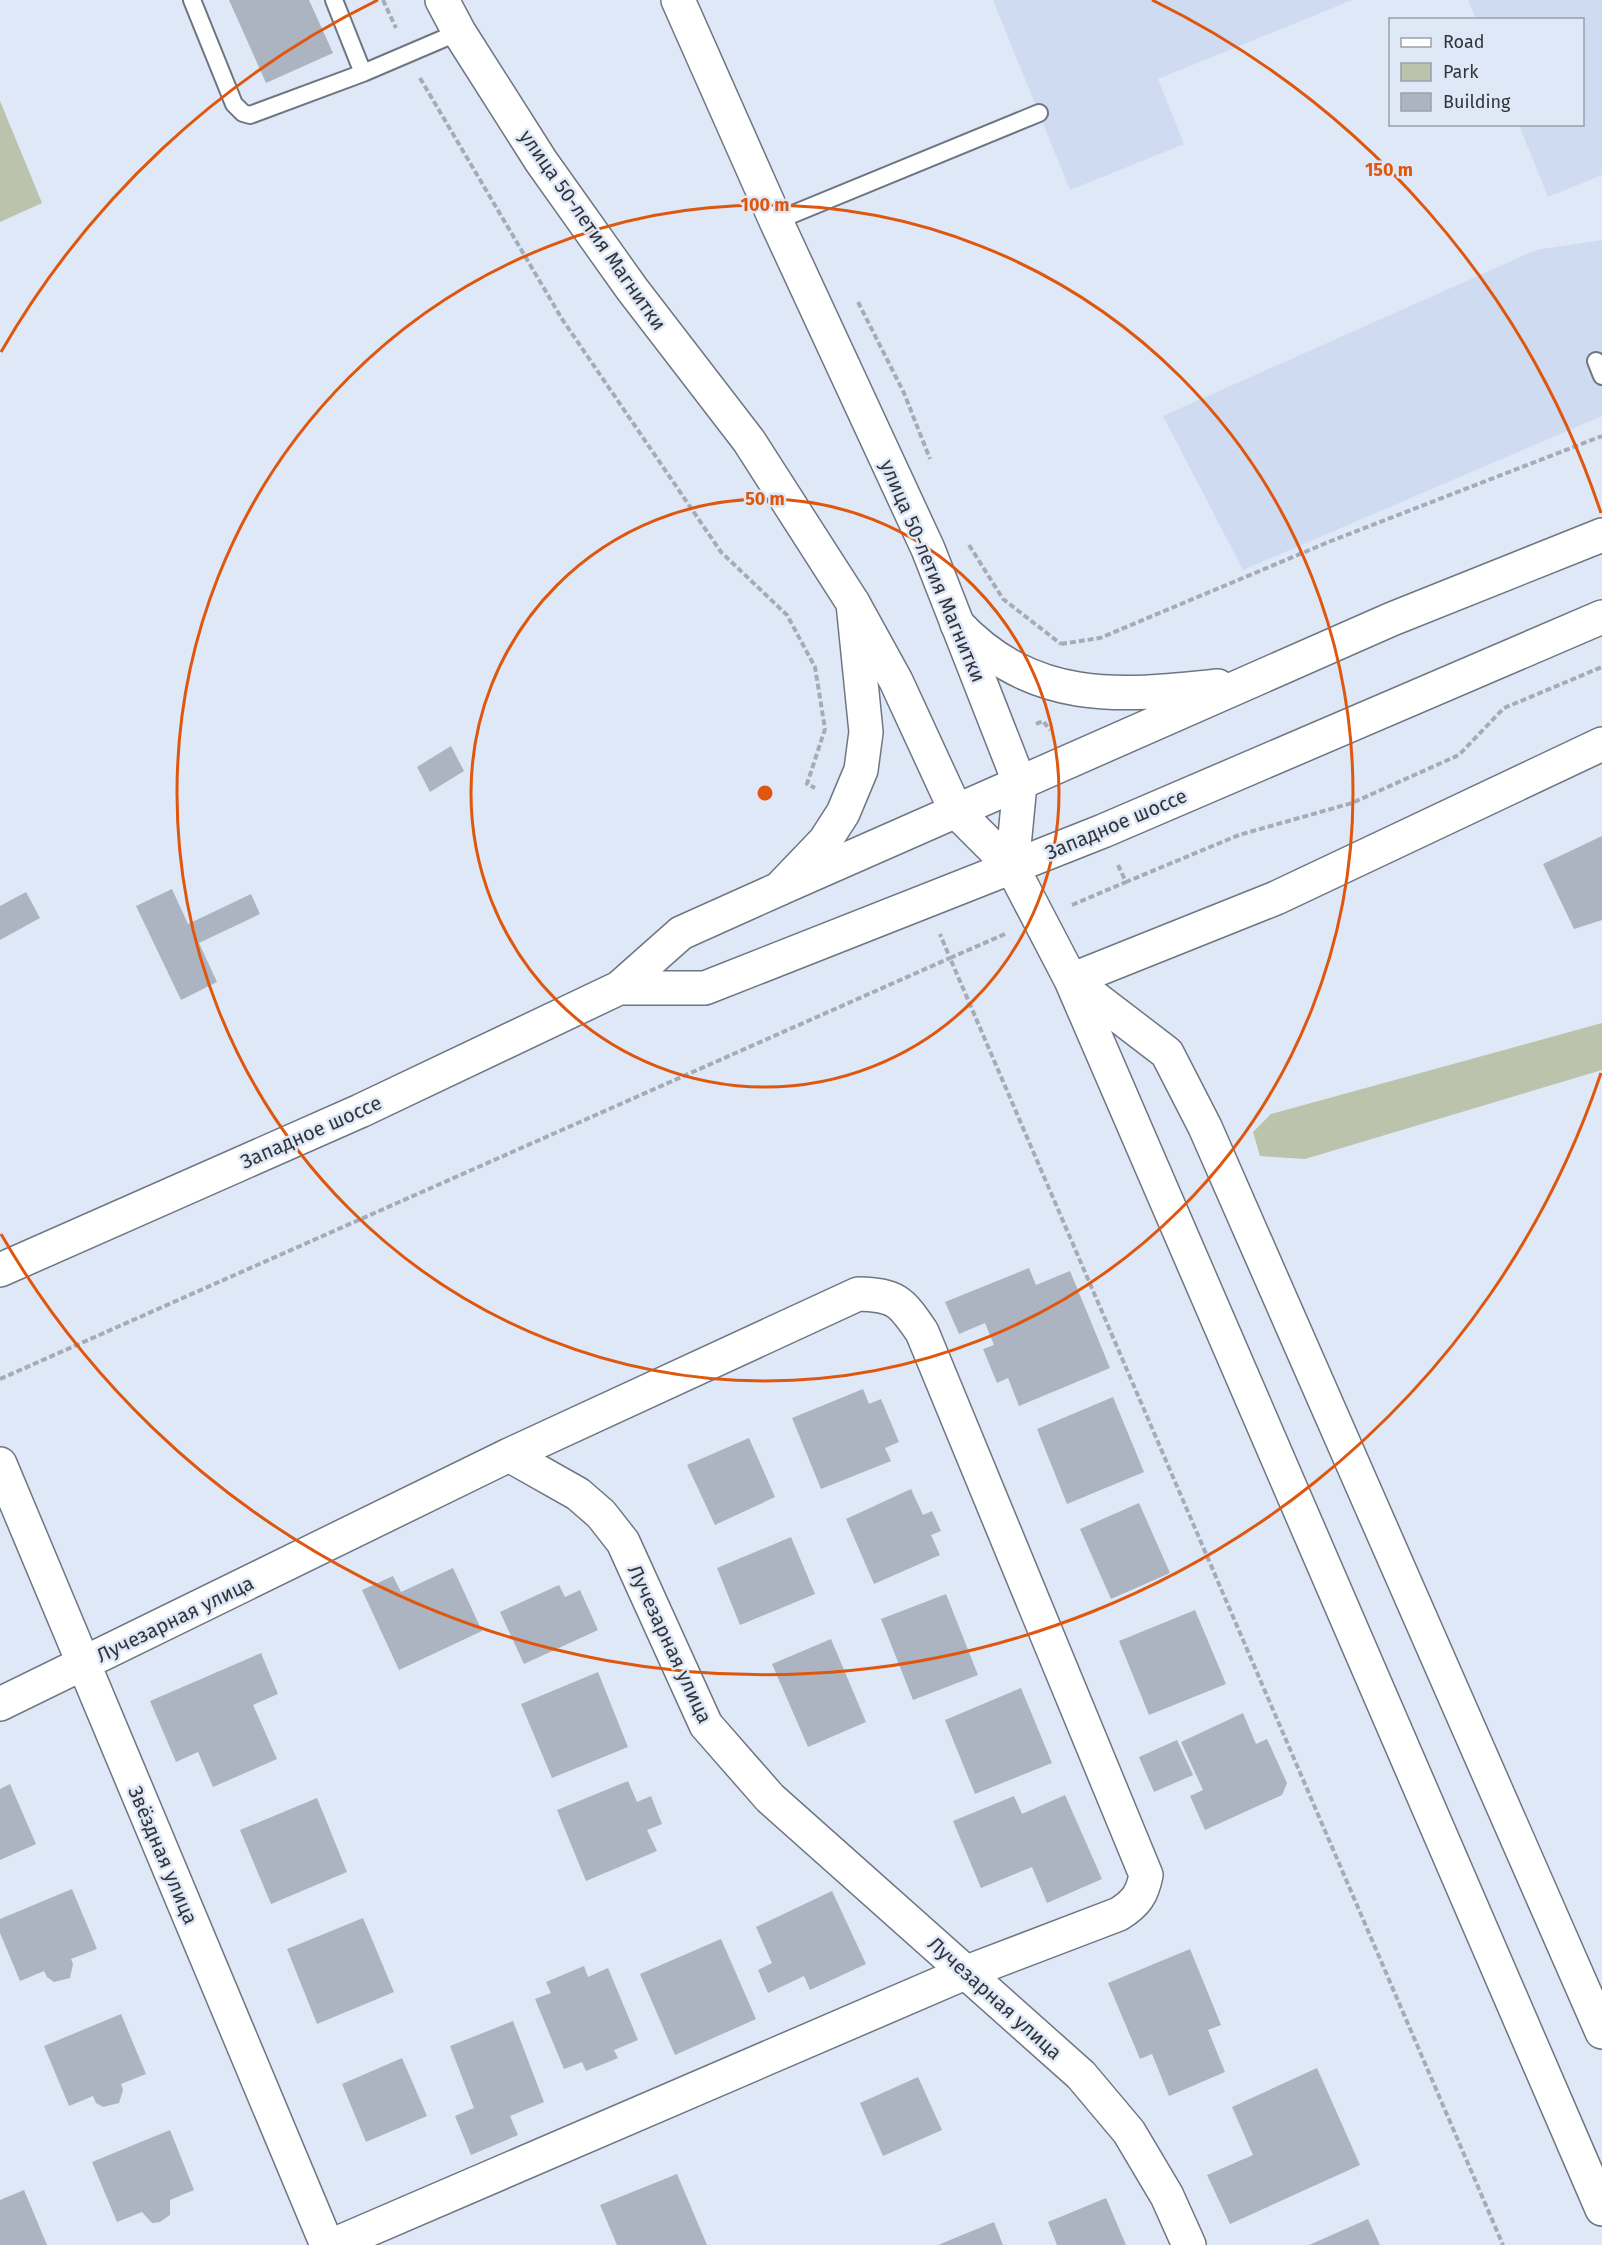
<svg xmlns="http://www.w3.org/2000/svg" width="1602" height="2245" viewBox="0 0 1602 2245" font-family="'Fira Sans',sans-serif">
<rect width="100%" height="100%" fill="#dfe8f6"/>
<!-- built -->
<path fill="#cfdbf0" d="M993,0h359l-194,79 26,65 -114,46z
M1468,0h134v175l-54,22 -29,-72 63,-1v-104l-106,-1z
M1602,240v176l-359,154 -80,-154 373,-166z"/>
<!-- green -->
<path fill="#bbc3ac" d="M0,101l42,102 -42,19z
M1602,1023v47l-297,89 -45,-3 -7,-24 18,-18z"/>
<!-- building -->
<path fill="#acb4c2" d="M229,0h80l24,53 -67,30z
M451,746l13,25 -34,21 -13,-25z
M1602,836v84l-28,9 -31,-65z
M172,889l16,35 63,-30 9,20 -61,29 18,39 -36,18 -45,-94z
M26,892l14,26 -40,22v-34z
M1029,1268l7,17 34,-14 40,97 -91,38 -11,-28 -11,5 -14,-34 11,-4 -9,-22 -26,11 -14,-32z
M863,1389l6,15 12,-5 18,43 -14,6 6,13 -70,28 -29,-71z
M1113,1397l31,75 -77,32 -30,-75z
M749,1438l26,59 -60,28 -28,-60z
M911,1489l12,26 9,-4 9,20 -10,4 9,20 -66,29 -28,-65z
M1139,1503l31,70 -59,26 -31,-70z
M791,1537l24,57 -75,31 -23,-57z
M453,1568l29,63 -83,39 -37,-80 31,-14 8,16z
M559,1585l6,12 15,-7 18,40 -74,34 -24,-52z
M946,1594l32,81 -65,25 -32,-81z
M1195,1610l31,74 -77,31 -30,-74z
M831,1639l35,83 -58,25 -36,-83z
M261,1653l17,41 -25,11 24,54 -64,28 -15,-35 -22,10 -26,-61z
M598,1672l30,75 -76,31 -31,-74z
M1021,1688l31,75 -77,31 -30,-74z
M1243,1713l13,31 11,-5 20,44 -5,12 -77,35 -15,-34 13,-6 -22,-48z
M1177,1740l16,35 -39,17 -15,-35z
M628,1781l9,21 14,-6 11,28 -15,6 10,21 -71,30 -29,-71z
M10,1784l26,60 -36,16v-71z
M1065,1795l37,84 -55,24 -15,-36 -51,21 -28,-67 61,-25 8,18z
M317,1798l30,74 -76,32 -31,-74z
M72,1889l25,60 -26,10 2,5 -3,14 -16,4 -7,-5 -3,-6 -24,10 -20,-48v-14z
M832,1891l34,73 -56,26 -6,-14 -36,17 -10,-23 14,-7 -16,-36z
M363,1918l31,74 -77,32 -30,-75z
M721,1939l35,80 -81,36 -35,-81z
M1190,1949l31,76 -13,5 17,42 -56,24 -17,-42 -12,5 -32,-76z
M584,1966l4,11 20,-9 30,72 -24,10 4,8 -32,13 -4,-9 -18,7 -29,-70 16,-6 -5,-11z
M121,2014l25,60 -25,10 2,6 -4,13 -16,4 -7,-4 -3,-7 -24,10 -25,-60z
M513,2021l31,81 -34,14 8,19 -47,20 -16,-39 19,-8 -24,-62z
M402,2058l25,58 -61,26 -24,-58z
M1317,2068l43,97 -130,59 -23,-49 46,-20 -21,-48z
M918,2077l24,53 -59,26 -23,-53z
M170,2130l24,60 -24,10v15l-10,7 -8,1 -10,-11 -25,10 -25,-60z
M677,2174l30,71h-90l-17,-40z
M24,2190l23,55h-47v-45z
M1106,2198l20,47h-69l-9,-23z
M1368,2219l12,26h-71z
M994,2222l9,23h-65z"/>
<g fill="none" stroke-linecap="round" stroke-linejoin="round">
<!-- service casing -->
<g stroke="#6e7682" stroke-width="20">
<path id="service" d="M192,0l42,104 9,9 7,2 113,-42 96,-41
M334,0l29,73
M776,221l263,-108
M1596,361l6,15"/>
</g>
<!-- minor casing -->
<g stroke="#6e7682" stroke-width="36">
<path id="minor" d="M853,603l43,78 60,130 56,56 59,113 531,1229
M957,624c76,80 161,73 261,62
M1012,867l91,-36 499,-214
M779,889l613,-270 210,-84
M1071,980l205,-82 326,-154
M1073,981l94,72 38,74 397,905
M0,1464l327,781
M0,1704l509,-249 69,39 23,20 22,28 83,183 64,73 311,277 48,57 38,64 22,49
M333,2245l634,-273 152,-58c17,-11 23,-19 27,-39l-224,-543c-21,-31 -26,-37 -64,-38l-349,161"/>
</g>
<!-- primary casing -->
<g stroke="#6e7682" stroke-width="36">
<path id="primary" d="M619,988h86l307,-121 8,-83 -92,-235 -152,-328 -98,-221
M0,1270l360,-159 259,-123 62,-55 98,-44 46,-48 18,-28 18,-43 5,-38 -13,-129 -104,-162 -117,-152 -91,-128 -82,-129 -17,-32"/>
</g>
<!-- path -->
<path stroke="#a5acb7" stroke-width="4" stroke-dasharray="6 3" stroke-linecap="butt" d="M383,0l13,28
M420,78l142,241 159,233 66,63 28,52 10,62 -18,55 8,4
M858,302l46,91 26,66
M969,545l34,54 58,45
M1061,644l39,-6 231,-97 271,-105
M1036,724l7,-3 7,9
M1118,865l8,17 113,-47 113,-32 107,-48 45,-47 98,-41
M1072,905l54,-23
M1005,934l-55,24 553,1287
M0,1379l950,-421 -10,-24"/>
<!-- service -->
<use href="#service" stroke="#fff" stroke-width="16"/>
<!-- minor -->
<use href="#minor" stroke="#fff" stroke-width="33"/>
<!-- primary -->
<use href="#primary" stroke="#fff" stroke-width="33"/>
</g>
<!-- distance rings -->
<g fill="none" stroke="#df570e" stroke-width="3">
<circle cx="765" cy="793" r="294"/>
<circle cx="765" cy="793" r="588"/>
<path d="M1601 1073A882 882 0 0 1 1 1234M1 352A882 882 0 0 1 378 0M1152 0A882 882 0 0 1 1601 513"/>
</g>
<g text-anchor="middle" stroke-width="5" stroke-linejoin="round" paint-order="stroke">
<!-- street labels -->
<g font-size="20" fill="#32353b" stroke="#dfe8f6">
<text transform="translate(593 230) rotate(55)" y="7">улица 50-летия Магнитки</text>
<text transform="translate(933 571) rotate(67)" y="7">улица 50-летия Магнитки</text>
<text transform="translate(1116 824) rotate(-23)" y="7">Западное шоссе</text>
<text transform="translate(311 1132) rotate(-24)" y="7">Западное шоссе</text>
<text transform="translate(175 1619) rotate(-26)" y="7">Лучезарная улица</text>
<text transform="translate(670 1644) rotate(65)" y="7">Лучезарная улица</text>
<text transform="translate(163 1855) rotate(67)" y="7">Звёздная улица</text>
<text transform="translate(995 1998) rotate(42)" y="7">Лучезарная улица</text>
</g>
</g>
<circle cx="765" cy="793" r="9" fill="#df570e" stroke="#dfe8f6" stroke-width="3"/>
<g font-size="18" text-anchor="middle" font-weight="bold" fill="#df570e" stroke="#dfe8f6" stroke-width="5" stroke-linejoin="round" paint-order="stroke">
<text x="1389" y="176">150 m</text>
<text x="765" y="211">100 m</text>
<text x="765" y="505">50 m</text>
</g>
<!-- legend -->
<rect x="1389" y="18" width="195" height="108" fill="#dfe8f6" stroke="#9aa0ab" stroke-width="1.5"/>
<rect x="1401" y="38" width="30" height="9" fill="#ffffff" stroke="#9aa0ab" stroke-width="1.5"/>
<text x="1443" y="48" font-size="18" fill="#32353b">Road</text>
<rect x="1401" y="63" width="30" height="18" fill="#bbc3ac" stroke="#9aa0ab" stroke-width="1.5"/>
<text x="1443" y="78" font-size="18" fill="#32353b">Park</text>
<rect x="1401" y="93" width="30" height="18" fill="#acb4c2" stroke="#9aa0ab" stroke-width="1.5"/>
<text x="1443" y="108" font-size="18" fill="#32353b">Building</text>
</svg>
